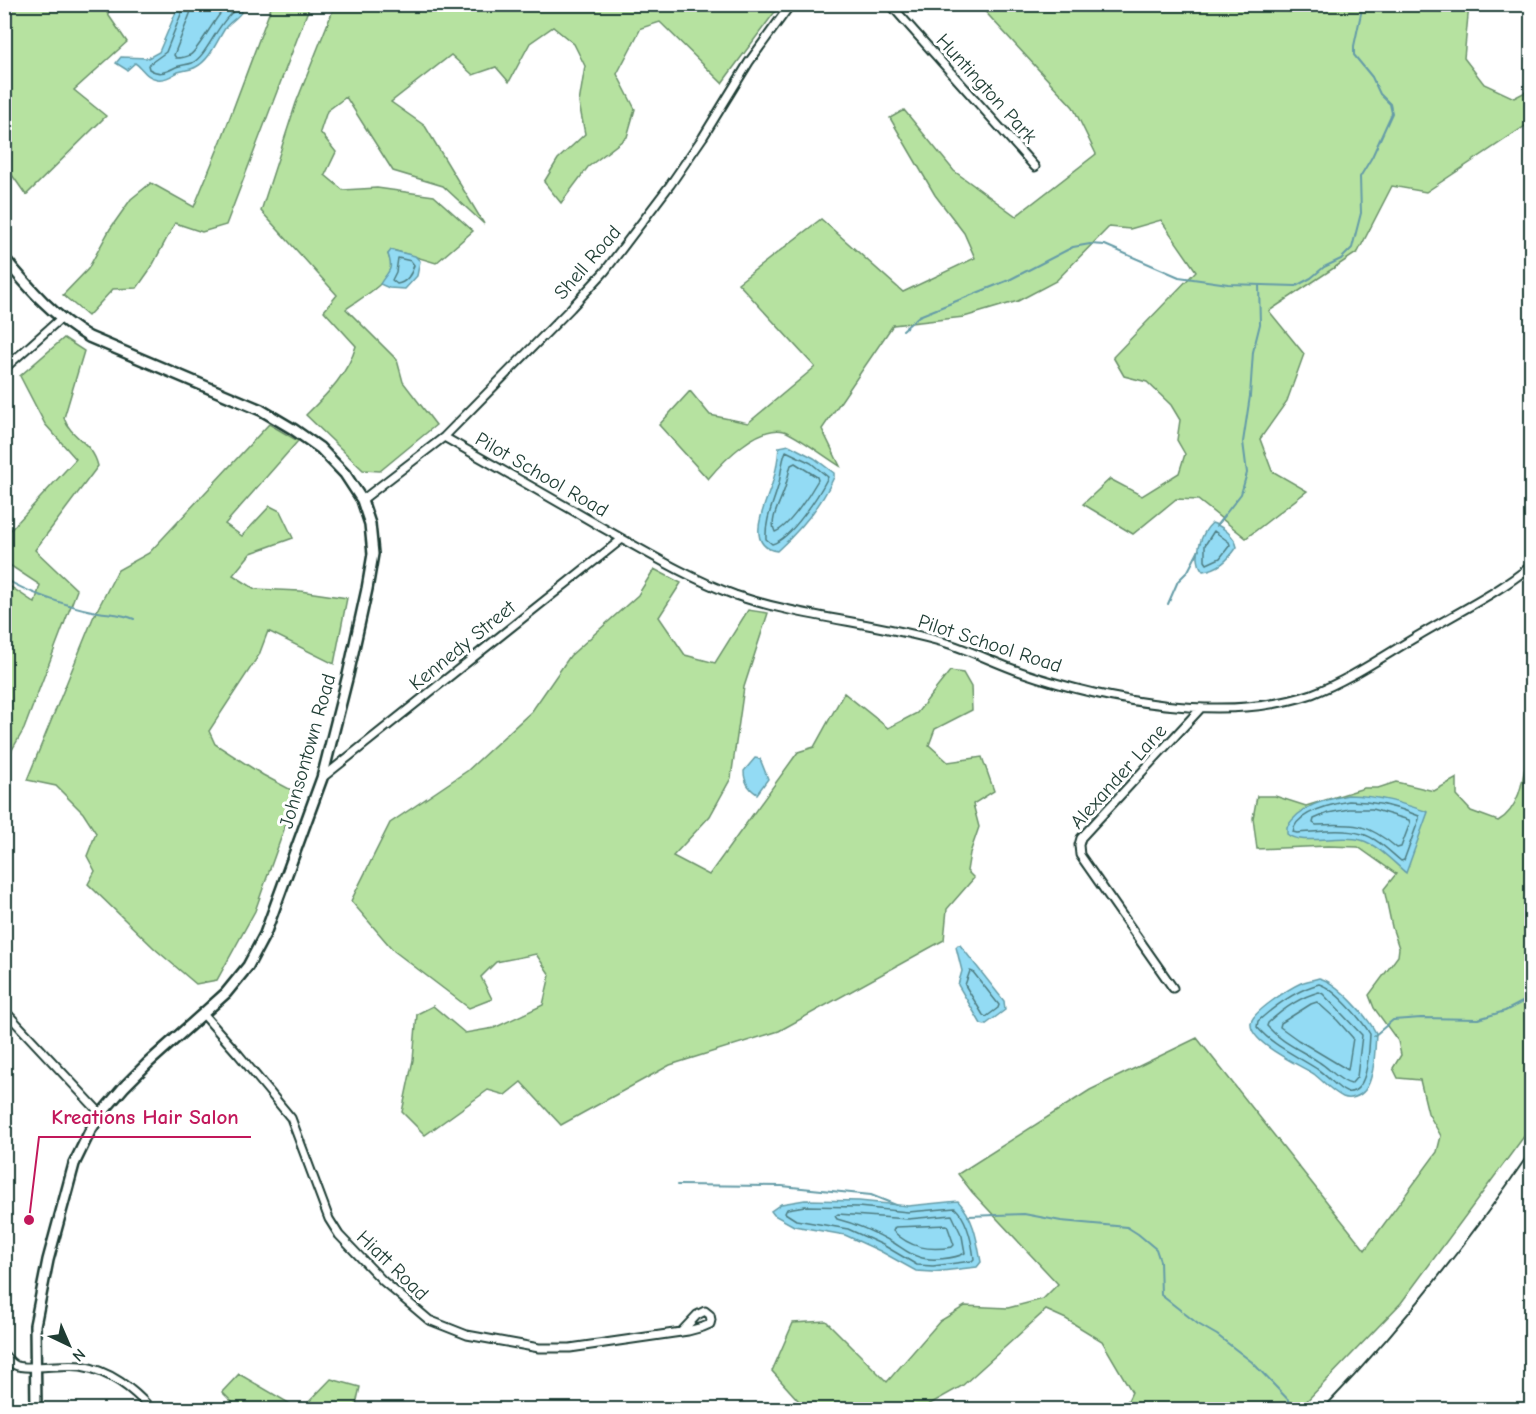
<svg xmlns="http://www.w3.org/2000/svg" width="1536" height="1414" viewBox="0 0 1536 1414" font-family="'Comic Neue',sans-serif">
<rect width="100%" height="100%" fill="#fff"/>
<filter id="ink" filterUnits="userSpaceOnUse"><feTurbulence type="fractalNoise" baseFrequency=".0167" numOctaves="2"/><feDisplacementMap in="SourceGraphic" scale="12" xChannelSelector="R" yChannelSelector="G"/><feConvolveMatrix kernelMatrix="1 2 1 2 8 2 1 2 1" color-interpolation-filters="sRGB"/></filter>
<g filter="url(#ink)">
<!-- green -->
<path fill="#b6e2a0" stroke="#6a906a" stroke-width="1.5" d="M4,5h111l-8,8 20,29 -53,48 32,26 -80,79 -21,-30z
M272,5h38l-84,220 -24,7 -27,-9 -24,45 -14,20 -24,1 -25,27 -25,-21 25,-26 22,-40 21,-30 20,-16 43,24 27,-66z
M335,5h445l-58,78 -62,-61 -19,6 -24,46 18,35 -8,28 -39,30 -27,36 -17,-21 14,-23 27,-25 -6,-31 6,-37 -11,-22 -21,-17 -23,16 -21,39 -13,-15 -23,8 -22,-20 -60,47 34,24 59,98 -41,-38 -50,-15 -47,-74 -19,14 -7,21 16,20 -11,23 18,15 34,-2 57,8 39,35 -37,32 -43,-13 -5,4c1,4 4,9 3,14 -2,15 -33,32 -45,41l51,51 6,22 33,43 -56,46 -17,-1 -57,-55c20,-20 42,-41 50,-69l-32,-35 13,-16 -76,-84 35,-108z
M979,5h490l-5,53 20,26 30,14 17,-9v33l-105,70 -34,-6 -34,66 -89,59 35,43 -17,47 -27,38 12,32 35,20 -61,47 -48,-38 -22,-1 -43,35 -50,-30 27,-25 32,17 37,-23 6,-19 -8,-14 3,-20 -9,-15 -24,-23 -23,-6 -11,-19 83,-86 -35,-51 -31,9 -21,-2 -53,54 -38,20 -54,16 -71,8 -71,104 18,37c-12,-7 -45,-32 -56,-35 -26,-6 -61,30 -76,48l-49,-54 31,-34 20,24 38,8 67,-56 -77,-84 83,-64 82,73 72,-34 -11,-25 -29,-38 -45,-77 14,-8 50,61 62,45 80,-62 -23,-47z
M64,338l20,13 -20,67c7,21 28,23 34,48l-63,84 42,40 -53,139 -19,33v-179l30,20 5,-18 -35,-23v-26l71,-77 -31,-35 -25,-48z
M269,424l29,17 -73,83 17,12 28,-30 10,5 13,27 -42,15 -18,22 22,14 45,2 47,7 -13,66 -66,-33 -9,24 -50,76 6,13 48,31 34,18 -42,118 -38,69 -21,4 -41,-35 -67,-65 7,-13 -8,-15 9,-23 -13,-20 -27,-27 -29,-6 66,-162 25,-48 31,-17z
M654,569l27,14 -22,34 26,38 30,8 33,-53 20,3 -24,74 -13,91 -21,38 -37,40 36,19 89,-123 16,-5 30,-54 44,35 29,-15 33,-42 13,2 8,14 1,23 -37,19 -6,16 19,17 34,-5 12,34 -21,13 6,23 -9,26 -3,18 7,7 -27,31 -3,31 -165,91 -109,34 -109,60 -40,-43 -16,13 -17,-5 -63,45 -23,-23 11,-52 4,-46 16,-8 32,27 29,-5 49,-23 7,-30 -14,-21 -40,8 -15,15 11,22 -23,9 -75,-57 -43,-50 39,-78 77,-52 65,-60 38,-55 68,-61z
M1531,740v387l-130,176 -102,106h-175l8,-17 -30,-51 -36,-22 -20,-9 -84,76 -41,23h-115l-34,-38 21,-48 33,-2 61,61 53,-61 25,-15 43,2 35,-9 15,-15 -86,-92 -14,-18 132,-84 107,-52 168,212 72,-98 4,-16 -13,-23 -8,-33 -22,-2 -5,-10 8,-13 -3,-14 -24,-33 -5,-13 29,-39 1,-8 -7,-21 -8,-38 12,-15 -38,-27 -30,-1 -71,3 -4,-31 4,-22h18l31,10 58,-18h14l18,-6 38,9 23,-13v18l14,15 27,10c25,-14 26,-52 31,-78z
M239,1374l60,35h-60l-17,-17z
M331,1379l29,8 -5,22h-53z"/>
<!-- water -->
<path fill="#93dbf4" stroke="#659ca7" stroke-width="1.5" d="M179,5h55l8,6c-3,6 -11,10 -16,16 -9,13 -15,32 -30,40 -5,3 -12,3 -18,5 -7,4 -12,8 -21,7 -12,-2 -14,-11 -22,-16l-8,7 -11,-7 5,-6 27,1 11,-6z
M391,250l24,6 5,5 -3,15 -12,13 -16,-1 -9,-4c8,-14 14,-12 8,-30z
M789,445l25,13 20,15v4c-12,28 -34,53 -57,74 -34,-5 -11,-48 -5,-67 4,-12 6,-24 7,-37z
M1212,523c10,3 23,13 25,24 -9,13 -18,22 -34,24 -11,-13 -2,-38 9,-48z
M755,758l5,1 8,20 -11,15c-8,-5 -13,-13 -13,-23z
M1348,795c32,1 50,7 80,17l-22,61c-13,-11 -28,-28 -45,-33 -19,-6 -61,6 -74,-6v-7c14,-22 37,-27 61,-32z
M958,945h2l44,56 1,9 -20,15 -4,-1 -23,-39 4,-14 -6,-24z
M1319,978c18,4 48,38 57,55 -1,16 -1,52 -15,61 -6,4 -13,5 -18,3 -11,-5 -20,-16 -29,-23 -14,-9 -65,-31 -63,-51 1,-11 39,-35 50,-40 5,-2 12,-3 18,-5z
M805,1200l54,1 49,5 50,-5c16,17 19,39 23,61l-4,5 -44,5 -17,-1 -36,-20 -35,-16 -51,-9 -20,-11 -3,-4 10,-7z"/>
<g fill="none" stroke-linecap="round" stroke-linejoin="round">
<!-- shore -->
<path stroke="#4d7c81" stroke-width="1.5" d="M185,4l-19,48 -18,13 1,4c10,6 15,4 25,-1 6,-3 13,-3 18,-5 15,-7 25,-39 41,-51l-1,-8
M192,4l-2,10 -16,41 2,3c4,0 10,-1 14,-3 7,-3 25,-37 34,-46l1,-5
M398,258l13,3 3,4c-2,9 -8,18 -17,19l-5,-4 4,-8z
M786,451l25,12 17,14c-9,18 -37,62 -56,67l-6,-5c-1,-21 8,-36 13,-56 2,-10 3,-23 7,-32z
M795,463l22,14 1,3c-8,14 -29,47 -43,52 -7,-13 8,-33 11,-48 2,-6 3,-13 5,-19z
M1214,531l15,11 1,3 -10,13 -13,6 -2,-3v-16z
M1349,801c25,0 47,5 70,15v3l-15,41 -3,1c-12,-10 -24,-23 -39,-27 -20,-6 -44,-2 -65,-1l-4,-1c2,-20 40,-28 56,-31z
M1349,809h23l37,11 1,3 -9,24 -4,1c-29,-25 -44,-25 -81,-23l-3,-2 1,-4 14,-6z
M970,971l3,1 26,33 -1,3 -12,9 -3,-2 -18,-30z
M1319,984c15,4 43,36 51,50 -1,14 -1,62 -24,58 -7,-2 -21,-18 -29,-23 -21,-14 -43,-22 -60,-42l1,-6c18,-16 38,-31 61,-37z
M1319,992l4,2 39,41 -5,42 -6,7c-11,-2 -22,-16 -32,-22 -18,-12 -37,-19 -52,-36l1,-3c14,-13 32,-26 51,-31z
M1317,1002l20,18 16,18 -5,32 -50,-30 -18,-13 1,-4 30,-19z
M805,1206l53,1 50,5 47,-4c13,12 17,34 19,51l-2,2 -39,5 -16,-1 -34,-20 -35,-16 -52,-9 -11,-7 2,-4z
M838,1214l70,5 44,-4 10,21 3,17c-10,6 -35,8 -46,4 -9,-2 -17,-9 -25,-14 -18,-10 -37,-19 -57,-24l-2,-3z
M947,1225l7,20 -2,2c-23,4 -42,1 -59,-16l2,-4z"/>
<!-- stream -->
<path stroke="#659ca7" stroke-width="2" d="M903,330l16,-14 90,-36 64,-33 17,-3 15,1 74,32 49,7 68,2 15,-8 13,-11 17,-8 11,-11 9,-35 -1,-36 12,-20 20,-44 -2,-9 -10,-10 -8,-17 -18,-22v-9l9,-42
M1216,526l25,-32 6,-21 -4,-31 7,-46 3,-44 7,-28 -1,-39
M4,578c21,14 64,28 88,33 14,3 30,2 42,8
M1168,604l10,-23 10,-10 11,-21
M1374,1036l19,-16 28,-2 57,1 27,-8 27,-14
M677,1185l105,1 89,9 25,10
M968,1216l56,-2 37,7 66,6 11,7 18,15 4,12 1,34 37,29 19,11 35,27 46,48"/>
<!-- street casing -->
<g stroke="#1f3d34" stroke-width="11">
<path id="street" d="M890,4l145,163
M4,369l56,-50
M444,437c53,30 106,60 159,91 43,24 86,50 132,67 67,23 140,27 208,47 27,8 52,21 78,30 84,29 204,52 291,22 37,-14 70,-37 104,-57 38,-23 81,-43 116,-72
M362,500l82,-63 127,-129 34,-37 65,-86 33,-48 46,-75 42,-58
M322,778l300,-239
M1173,988l-93,-133 -1,-10 2,-7 120,-130
M4,1010l97,104
M203,1014l36,41 52,63 38,101 10,16 44,46 46,39 38,15 72,13h31l118,-17 15,-4 7,-3 1,-4 -1,-5 -5,-4 -8,4 -16,17
M4,1355c4,4 7,8 11,10 11,6 49,-2 66,1 29,5 51,22 71,44"/>
</g>
<!-- secondary casing -->
<g stroke="#1f3d34" stroke-width="14">
<path id="secondary" d="M4,258c26,31 50,59 85,79l172,73 32,19 27,19 25,26 17,26 8,24 3,30 -6,35 -19,86 -26,103 -57,156 -17,32 -22,27 -78,70 -24,24 -23,27 -11,17 -16,33 -26,96 -13,65 1,85"/>
</g>
<!-- street -->
<use href="#street" stroke="#fff" stroke-width="7"/>
<!-- secondary -->
<use href="#secondary" stroke="#fff" stroke-width="9"/>
<!-- rail -->
<path stroke="#1f3d34" stroke-width="2" d="M1322,1410c76,-79 149,-171 210,-261"/>
</g>
</g>
<g text-anchor="middle" stroke-width="6" stroke-linejoin="round" paint-order="stroke">
<!-- street labels -->
<g font-size="20" fill="#1f3d34" stroke="#fff">
<text transform="translate(987 88) rotate(48)" y="7">Huntington Park</text>
<text transform="translate(587 262) rotate(-49)" y="7">Shell Road</text>
<text transform="translate(542 474) rotate(30)" y="7">Pilot School Road</text>
<text transform="translate(990 643) rotate(18)" y="7">Pilot School Road</text>
<text transform="translate(462 645) rotate(-39)" y="7">Kennedy Street</text>
<text transform="translate(307 751) rotate(-74)" y="7">Johnsontown Road</text>
<text transform="translate(1118 776) rotate(-48)" y="7">Alexander Lane</text>
<text transform="translate(393 1265) rotate(44)" y="7">Hiatt Road</text>
</g>
</g>
<!-- callouts -->
<path fill="none" stroke="#c2185b" stroke-width="2" d="M29 1220L39 1137H251"/>
<circle fill="#c2185b" stroke="#fff" stroke-width="2" cx="29" cy="1220" r="6"/>
<g font-size="21" text-anchor="middle" font-weight="bold" fill="#c2185b" stroke="#fff" stroke-width="6" stroke-linejoin="round" paint-order="stroke">
<text x="145" y="1124">Kreations Hair Salon</text>
</g>
<!-- margin -->
<rect width="1536" height="1414" fill="none" stroke="#fff" stroke-width="24"/>
<rect x="12" y="12" width="1512" height="1390" fill="none" stroke="#1f3d34" stroke-width="2" filter="url(#ink)"/>
<!-- north arrow -->
<g transform="translate(69 1345) rotate(136)" stroke="#ffffff" stroke-width="4.5" paint-order="stroke">
<path d="M0-4.5L10 22L0 15L-10 22Z" fill="#1f3d34"/>
<text y="-9" font-size="16" font-weight="bold" text-anchor="middle" fill="#1f3d34">N</text>
</g>
</svg>
